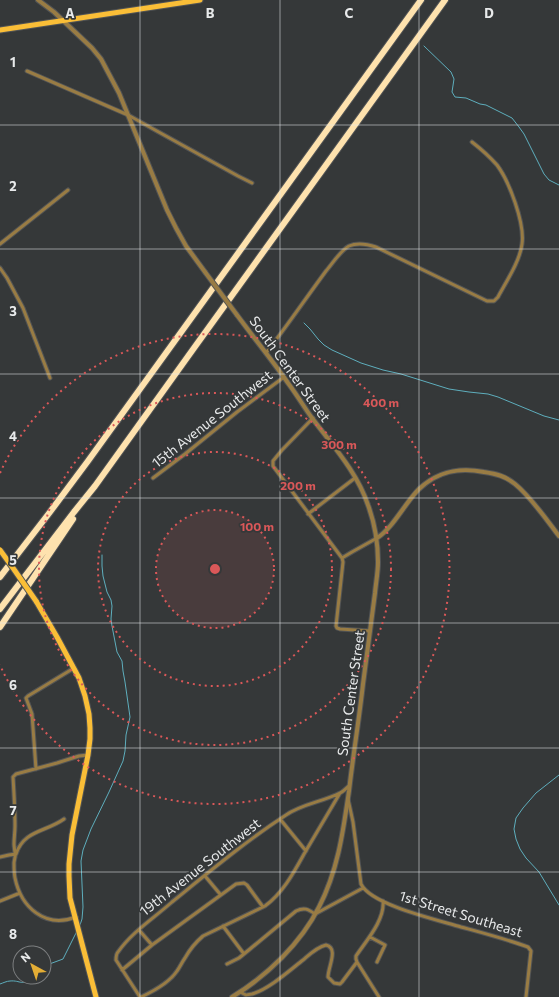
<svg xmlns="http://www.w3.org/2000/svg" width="559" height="997" viewBox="0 0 559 997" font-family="Commissioner,sans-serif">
<rect width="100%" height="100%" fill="#353839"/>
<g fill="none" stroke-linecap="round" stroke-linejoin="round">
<!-- stream -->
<path stroke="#5eaebd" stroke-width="1" d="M424,46l27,26 3,7 -2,13 3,5 11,1 14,6 6,1 26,13 7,9 5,7 20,40 5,6 10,5
M304,323l6,6 8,10 6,6 8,5 29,13 22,7 18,4 48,15 20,3 19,2 10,3 46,19 15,4
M559,775l-23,18 -13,15 -7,10 -2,11 2,10 4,10 6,9 13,14 20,33
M80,925l2,-6 1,-12 -2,-46 2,-11 8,-21 18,-37 14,-31 2,-10 1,-16 4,-18 -5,-35 -2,-11 -1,-10 -5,-9 -5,-26 -1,-7 1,-13 -1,-6 -4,-8 -4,-16 -1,-10v-11
M44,966l19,-7 14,-28
M0,984c3,-1 7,-3 10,-3 11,-1 12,6 21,-4"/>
<!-- minor casing -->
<g stroke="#525455" stroke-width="5">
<path id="minor" d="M27,71l101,44 110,61 14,7
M0,244l68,-54
M0,268l7,10 16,30 27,70
M266,353c21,-27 40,-55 60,-82 7,-8 14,-20 23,-25 9,-4 18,-2 27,1l111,54h7l4,-4c8,-15 22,-36 24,-53 3,-21 -13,-63 -25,-79 -8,-9 -16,-16 -25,-23
M313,418l-31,32 -9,11v5l69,92 1,4 -7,64 1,2 3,1 30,2
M153,478l32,-24 52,-42 47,-35
M308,514l47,-36
M342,558l10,-6 25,-14
M36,769l-4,-55 -6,-16 2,-2 46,-28
M348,799l5,23 8,62c10,21 77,36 100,43 22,6 45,12 67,20l3,4 -5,46
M280,819l26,32
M16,854c8,-24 30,-22 48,-35
M0,857l9,-2 7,-1
M205,876l15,18
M0,901l20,-8
M76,917c-31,12 -55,-10 -61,-39 -1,-5 -1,-10 -1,-15 0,-3 2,-7 1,-9 0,-4 -1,-6 -1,-10 0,-6 1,-12 1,-18 0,-16 -1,-33 -2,-49l3,-3 41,-11 22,-7 9,-1
M223,926l21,28
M139,930l13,15
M370,937l15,8 -8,17
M357,962l22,35
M227,964l12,-6 11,-9 46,-38c8,-4 12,-2 19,3l48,-26
M122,970l30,-25 84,-61 8,-1 3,2 16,22
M240,992c2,1 4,2 6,3 1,0 4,-1 6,-1 17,-5 37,-23 51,-34 7,-6 14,-13 23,-15 13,3 2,22 2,32l6,6 6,1 2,-2 15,-20 -1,-3v-3c10,-15 29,-36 27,-55
M140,997l-24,-37c0,-3 0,-6 2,-8 14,-20 36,-34 54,-50 37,-30 74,-61 114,-87 16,-11 36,-13 54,-22 3,-1 6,-5 9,-7
M141,997c13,-6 28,-14 36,-26 3,-4 5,-9 8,-13 5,-9 11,-16 18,-22l62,-30c18,-13 29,-34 39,-52 12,-20 24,-41 36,-61"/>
</g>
<!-- tertiary casing -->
<g stroke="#525455" stroke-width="6">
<path id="tertiary" d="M38,0l16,12 38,36 9,11 18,34 48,117 9,18 10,18 19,26
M377,538c16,-10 28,-35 42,-49 19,-18 40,-22 65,-17 13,2 21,4 31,12 16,13 31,35 44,52
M232,997c35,-21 69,-54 87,-90 19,-37 24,-75 30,-116 4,-35 10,-71 14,-107 4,-30 8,-61 12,-91 1,-11 3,-21 3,-31 0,-20 -3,-38 -10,-57 -11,-33 -35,-59 -56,-87 -8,-11 -15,-23 -24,-35 -16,-23 -34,-45 -51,-68"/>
</g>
<!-- primary casing -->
<g stroke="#525455" stroke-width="7">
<path id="primary" d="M0,30l200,-30
M36,601l21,36 22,41 6,18 4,18 1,14v11l-2,16 -16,80 -3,29v12l1,22 26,99"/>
</g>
<!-- motorway casing -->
<g stroke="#525455" stroke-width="8">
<path id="motorway" d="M0,577l50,-65 38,-51 333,-461
M0,609l74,-97 21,-26 99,-138 251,-348
M0,627l73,-108"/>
</g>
<!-- minor -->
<use href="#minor" stroke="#997c44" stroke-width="3"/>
<!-- tertiary -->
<use href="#tertiary" stroke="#997c44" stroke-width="4"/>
<!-- primary -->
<use href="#primary" stroke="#fabe37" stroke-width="5"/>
<!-- motorway -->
<use href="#motorway" stroke="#fee2ae" stroke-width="6"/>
<!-- tertiary-bridge casing -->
<g stroke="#525455" stroke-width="6" stroke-linecap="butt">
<path id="tertiary-bridge" d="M205,272l32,43"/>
</g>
<!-- primary-bridge casing -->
<g stroke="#525455" stroke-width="7" stroke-linecap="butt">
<path id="primary-bridge" d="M0,550l13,18 23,33"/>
</g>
<!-- tertiary-bridge -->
<use href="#tertiary-bridge" stroke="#997c44" stroke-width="4"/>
<!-- primary-bridge -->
<use href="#primary-bridge" stroke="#fabe37" stroke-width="5"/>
</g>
<!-- grid -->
<path fill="none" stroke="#e8eaeb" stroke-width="1" stroke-opacity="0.55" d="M140,0v997M280,0v997M419,0v997M0,125h559M0,249h559M0,374h559M0,498h559M0,623h559M0,748h559M0,872h559"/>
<!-- distance rings -->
<circle cx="215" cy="569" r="59" fill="#da5859" fill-opacity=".12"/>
<g fill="none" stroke="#da5859" stroke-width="2" stroke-dasharray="2 4">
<circle cx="215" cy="569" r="59"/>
<circle cx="215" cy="569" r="117"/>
<circle cx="215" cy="569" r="176"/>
<path d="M0 473A235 235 0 1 1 0 665"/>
</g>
<g text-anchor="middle" stroke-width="3.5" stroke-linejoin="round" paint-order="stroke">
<!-- street labels -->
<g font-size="14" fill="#e8eaeb" stroke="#353839">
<text transform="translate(290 369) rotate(54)" y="5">South Center Street</text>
<text transform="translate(212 419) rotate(-38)" y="5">15th Avenue Southwest</text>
<text transform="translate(351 693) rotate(-82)" y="5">South Center Street</text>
<text transform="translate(200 867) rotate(-38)" y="5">19th Avenue Southwest</text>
<text transform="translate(461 914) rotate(17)" y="5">1st Street Southeast</text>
</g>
</g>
<g font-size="13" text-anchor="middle" font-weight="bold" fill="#e8eaeb" stroke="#353839" stroke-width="3.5" stroke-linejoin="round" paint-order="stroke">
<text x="70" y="18">A</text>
<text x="210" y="18">B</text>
<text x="349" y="18">C</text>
<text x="489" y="18">D</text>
<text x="13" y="67">1</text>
<text x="13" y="191">2</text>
<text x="13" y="316">3</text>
<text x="13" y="441">4</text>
<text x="13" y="565">5</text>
<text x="13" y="690">6</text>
<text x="13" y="815">7</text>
<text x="13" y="939">8</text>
</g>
<circle cx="215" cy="569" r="6" fill="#da5859" stroke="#353839" stroke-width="2"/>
<g font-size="12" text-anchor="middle" font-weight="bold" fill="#da5859" stroke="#353839" stroke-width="3.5" stroke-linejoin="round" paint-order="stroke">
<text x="381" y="407">400 m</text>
<text x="339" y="449">300 m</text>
<text x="298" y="490">200 m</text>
<text x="257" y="531">100 m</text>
</g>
<!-- north arrow -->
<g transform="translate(32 965) rotate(320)"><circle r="19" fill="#353839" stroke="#7d7f80"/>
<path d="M0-3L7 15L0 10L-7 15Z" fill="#e4ae35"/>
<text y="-6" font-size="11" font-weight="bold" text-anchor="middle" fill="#e8eaeb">N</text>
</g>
</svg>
